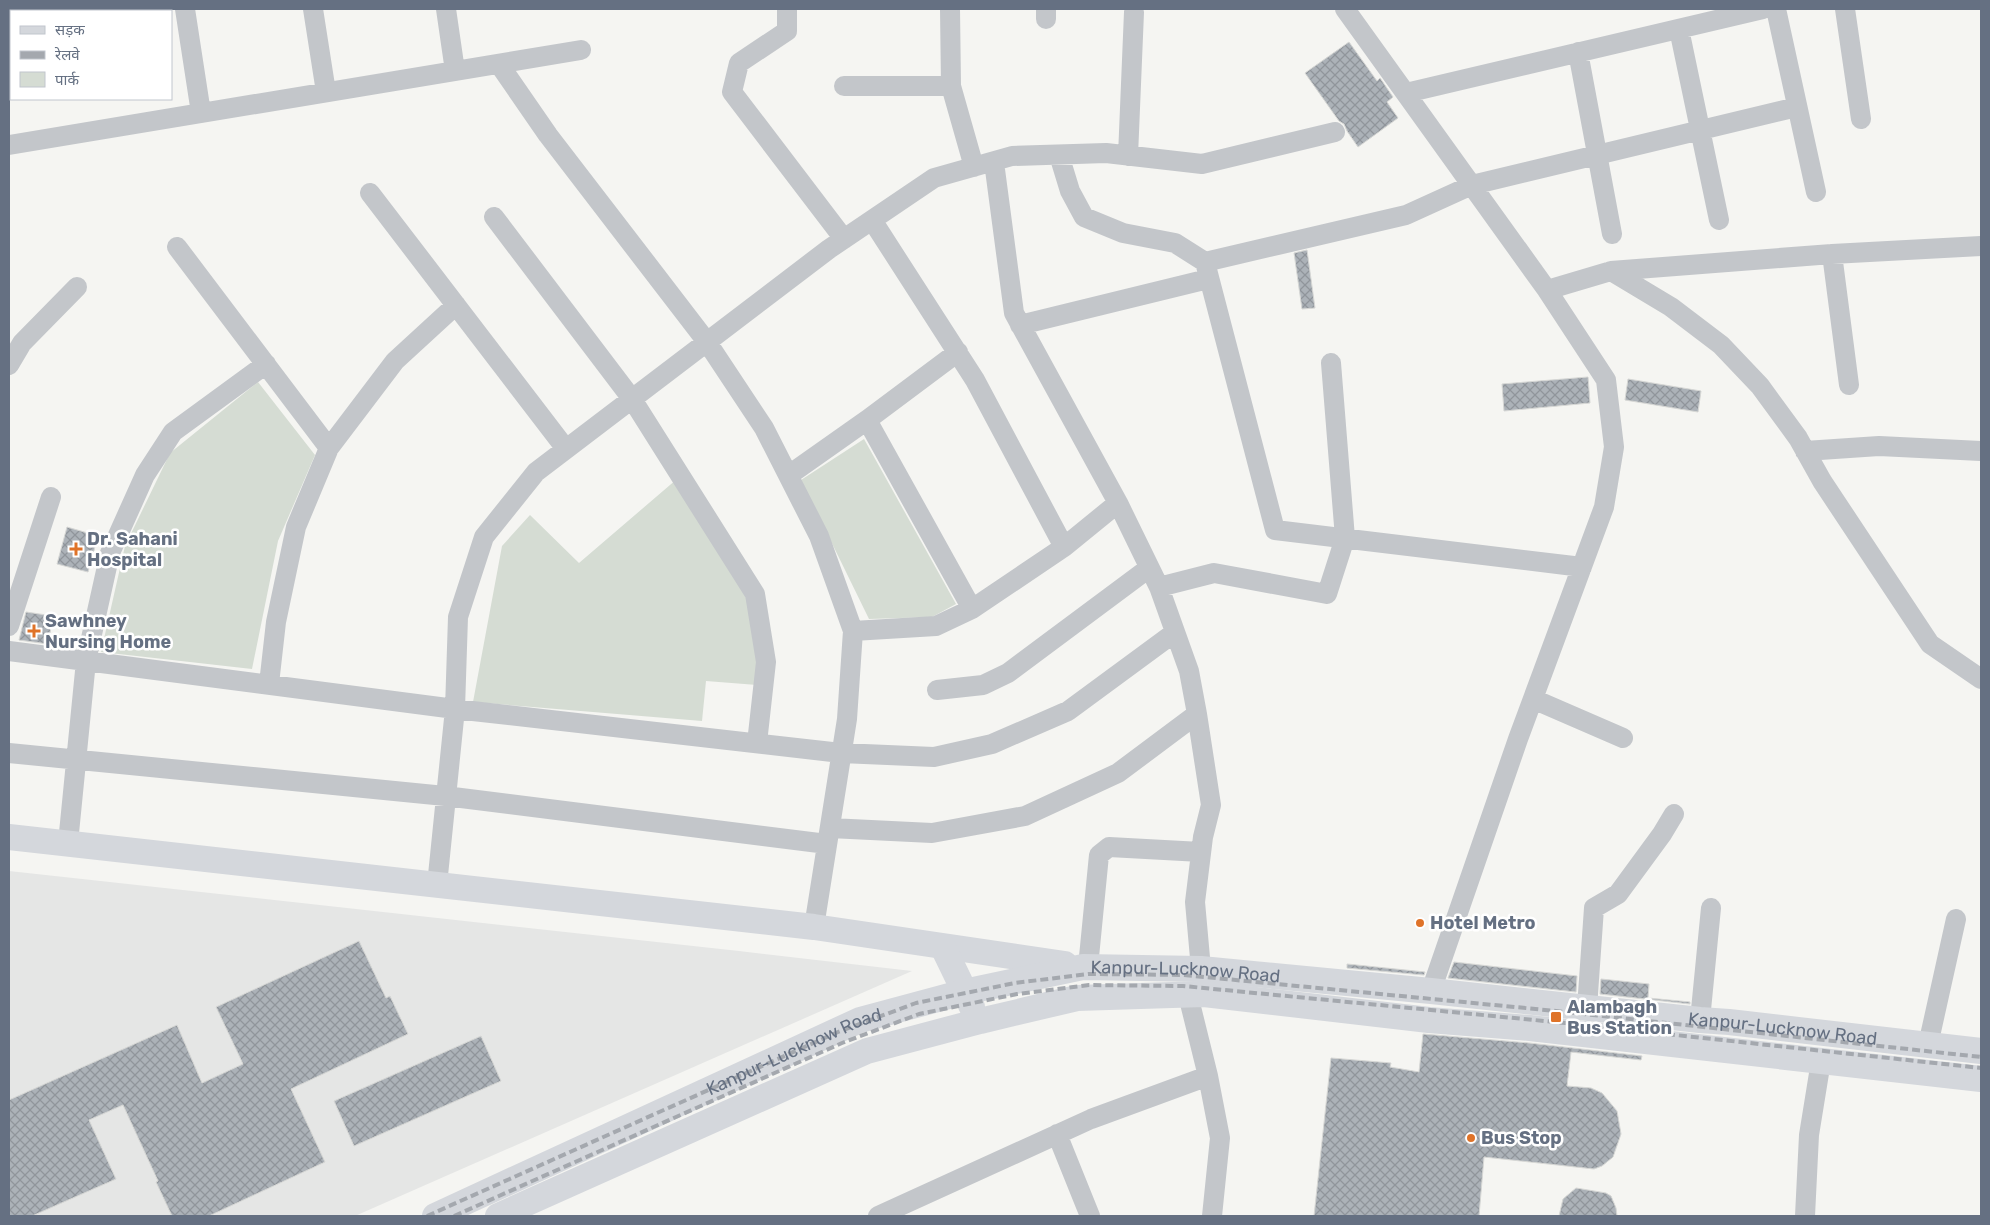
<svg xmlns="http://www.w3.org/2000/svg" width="1990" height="1225" viewBox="0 0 1990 1225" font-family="Rubik,'Noto Sans Devanagari',sans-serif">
<defs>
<pattern id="building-cross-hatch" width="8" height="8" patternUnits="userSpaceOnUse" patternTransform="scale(1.25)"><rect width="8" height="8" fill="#acb2b8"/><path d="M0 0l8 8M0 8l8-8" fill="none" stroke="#90959b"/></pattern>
</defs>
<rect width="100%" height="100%" fill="#f5f5f2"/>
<!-- built -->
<path fill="#e5e6e5" d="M9,871l730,80 173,20 -557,245h-346z"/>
<!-- park -->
<path fill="#d5dcd3" d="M258,382l57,73 -37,86 -26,128 -151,-17 24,-106 45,-93z
M864,439l92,165 -24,13 -63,2 -68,-139z
M684,473l78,151 -5,61 -51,-4 -4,40 -229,-19 29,-156 28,-31 49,48z"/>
<!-- building -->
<path fill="url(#building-cross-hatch)" stroke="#d6d7d5" d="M1349,42l28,39 3,-3 13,19 -6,5 11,16 -40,29 -11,-16 -3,-7 -5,-3 -34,-48z
M1307,250l8,58 -13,1 -8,-56z
M1588,377l2,26 -86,8 -2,-27z
M1628,379l73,12 -3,21 -73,-12z
M67,527l31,9 -10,36 -31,-8z
M26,612l27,4 -5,28 -29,-4z
M359,941l27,57 4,-2 18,38 -117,55 34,73 -116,54h-37l-16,-34 2,-1 -35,-76 -34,15 27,59 -84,37h-23v-116l168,-75 25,58 41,-19 -27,-57z
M1454,962l123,14 -1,16 -128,-14z
M1347,964l78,8 -1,3 -77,-7z
M1601,979l48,5 -1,14 42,4v2l-90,-10z
M1423,1034l106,9 113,13 -1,4 -70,-8 -4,34 24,2 11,5 15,18 4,23 -8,23 -11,9 -8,3 -110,-12 -5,59h-165l17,-158 60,5 -1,4 29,5z
M481,1036l20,45 -147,65 -20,-45z
M1576,1188l30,5 5,3 5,12 1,8h-58l4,-17z"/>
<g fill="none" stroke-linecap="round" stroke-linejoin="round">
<!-- minor -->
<path stroke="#c3c6ca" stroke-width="20" d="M185,9l16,104
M313,9l13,83
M446,9l9,62
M787,9v22l-48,32 -7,29 112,147
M950,9l1,77 23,81
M1046,9v10
M1345,9l202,281 59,90 8,67 -10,60 -86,232 -87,252
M1776,9l40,183
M1845,9l16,110
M9,11l13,-2
M1679,29l40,191
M1578,52l34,182
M499,64l49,71 159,207 57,86 55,108 34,95 -6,88 -33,208
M844,86h107
M1406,93l357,-84
M9,145l572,-95
M1059,155l11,36 14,26 39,16 52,10 30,19 201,-47 66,-30 325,-78
M1128,156l6,-144
M994,162l20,151 104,190 41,84 30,84 8,43 14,91 -8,32 -8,65 6,67
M370,193l196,256
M494,217l138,182 123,195 11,68 -9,81
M872,220l103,160 89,167
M177,247l152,201
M1832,254l17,131
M1205,262l70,268 307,37
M1611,271l221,-17 149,-8
M1547,290l64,-19 60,36 50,38 39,41 38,52 24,43 108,163 51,35
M1020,325l188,-46
M9,365l13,-22 55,-56
M867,420l105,189
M1805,451l74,-5 102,5
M789,475l78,-55 91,-68
M1159,587l55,-14 113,21 18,-56 -14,-175
M9,626l42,-129
M853,631l83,-5 36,-17 92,-62 54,-44
M9,651l446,58 386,44 93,4 58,-13 76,-33 106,-78
M269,684l7,-62 20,-95 33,-79 66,-87 61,-56
M937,690l46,-5 25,-12 141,-105
M1533,699l90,39
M9,753l436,43 382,48
M830,828l102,5 93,-17 93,-43 79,-59
M68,843l18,-182 24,-108 35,-78 28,-43 93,-68
M437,885l18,-176 3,-92 26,-80 52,-65 293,-223 105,-71 78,-22 94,-3 96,11 133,-32
M1088,967l11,-112 10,-8 92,5
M1188,995l20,81 12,62 -8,78
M1587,1008l7,-100 24,-14 44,-60 12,-20
M1700,1020l11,-112
M1928,1045l28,-126
M1057,1134l33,82
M878,1216l213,-97 117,-43
M1805,1216l4,-81 12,-74"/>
<!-- major -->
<g stroke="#d4d7dc" stroke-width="26">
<path d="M9,837l805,90 251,37"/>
<path d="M943,947l29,60"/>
<path id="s1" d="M435,1216l425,-196 104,-28 119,-25 118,2 230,22 269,29 29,2 252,29"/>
<path d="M498,1216l369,-165 113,-30 97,-23 127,-4 225,26 101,8 451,51"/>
</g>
<!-- rail -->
<path stroke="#a4a8ae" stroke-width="4" stroke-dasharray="8 4" stroke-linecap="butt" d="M427,1216l411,-184 78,-29 99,-20 73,-9 96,1 372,36 425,46
M454,1216l388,-173 77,-29 98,-20 72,-9 94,1 372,36 426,46"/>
</g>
<!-- markers -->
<g fill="#df7329" stroke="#fff" stroke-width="2">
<path d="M73.5 541.5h5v5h5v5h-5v5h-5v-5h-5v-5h5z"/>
<path d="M31.5 623.5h5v5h5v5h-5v5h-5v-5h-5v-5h5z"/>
<circle cx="1420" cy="923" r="5"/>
<rect x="1550" y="1011" width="12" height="12" rx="2.5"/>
<circle cx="1471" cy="1138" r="5"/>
</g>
<g text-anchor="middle" stroke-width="5" stroke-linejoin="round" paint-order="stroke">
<!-- poi labels -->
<g font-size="18" font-weight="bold" fill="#657082" stroke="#fff" text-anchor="start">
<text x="87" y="545">Dr. Sahani<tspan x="87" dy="21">Hospital</tspan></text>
<text x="45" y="627">Sawhney<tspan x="45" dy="21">Nursing Home</tspan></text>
<text x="1430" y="929">Hotel Metro</text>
<text x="1567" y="1013">Alambagh<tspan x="1567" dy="21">Bus Station</tspan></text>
<text x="1481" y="1144">Bus Stop</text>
</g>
<!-- street labels -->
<g font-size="18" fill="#657082" stroke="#fff">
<text dy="6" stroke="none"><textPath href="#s1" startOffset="800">Kanpur-Lucknow Road</textPath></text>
<text dy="6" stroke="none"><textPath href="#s1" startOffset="1400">Kanpur-Lucknow Road</textPath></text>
<text dy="6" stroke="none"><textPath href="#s1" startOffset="395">Kanpur-Lucknow Road</textPath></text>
</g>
</g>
<!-- border -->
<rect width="1990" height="1225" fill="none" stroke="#657082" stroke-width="20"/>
<!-- legend -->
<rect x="10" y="10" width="162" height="90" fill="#ffffff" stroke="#c1c6cd"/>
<rect x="20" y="26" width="25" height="8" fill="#d4d7dc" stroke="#c1c6cd"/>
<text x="55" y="35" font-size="15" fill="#657082">सड़क</text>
<rect x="20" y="51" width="25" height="8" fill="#a4a8ae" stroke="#c1c6cd"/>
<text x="55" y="60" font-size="15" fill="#657082">रेलवे</text>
<rect x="20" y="72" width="25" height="15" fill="#d5dcd3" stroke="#c1c6cd"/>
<text x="55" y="85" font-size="15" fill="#657082">पार्क</text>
</svg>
